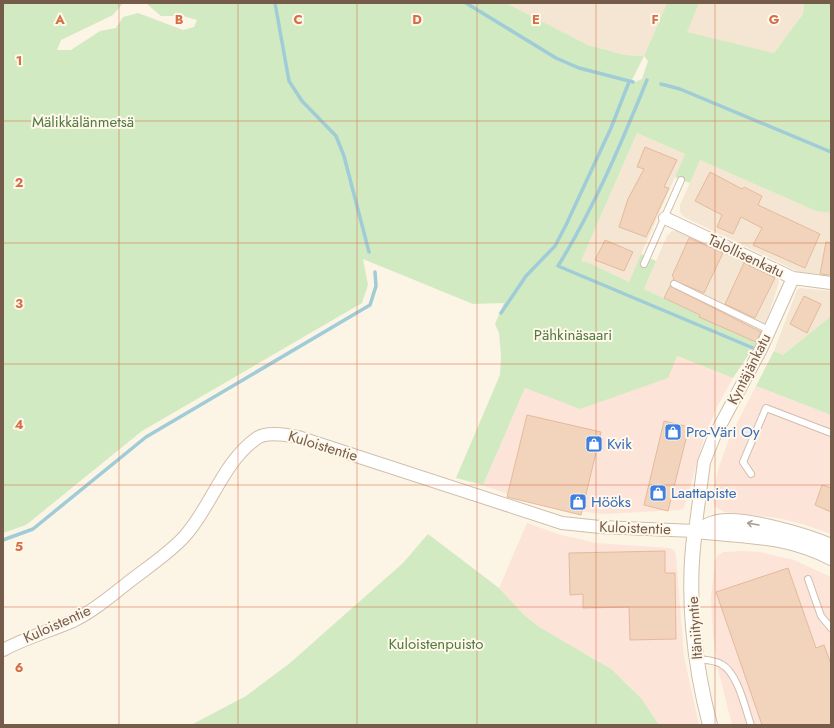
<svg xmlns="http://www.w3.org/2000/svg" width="834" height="728" viewBox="0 0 834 728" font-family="Jost,sans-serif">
<rect width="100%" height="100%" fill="#fcf4e4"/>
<!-- residential -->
<path fill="#f4e6d2" d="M506,3h161l-23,53 -19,-1 -37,-10z
M699,3h105l-1,11 -29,39 -88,-21z
M637,133l48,21 -56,128 -42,-20 -6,-1z
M700,160l116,51 15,2v62l-32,-3 -115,-55 -4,-5v-7z
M672,231h6l100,48 1,3 -10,31 -12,29 -113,-53 23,-53z
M800,288l31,3v25l-48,39 -9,-4 23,-61z"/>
<!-- commercial -->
<path fill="#fce4d8" d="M676,356l57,22 -16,29 -13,31 -20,70 -5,2 -77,4 -38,-5 -37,-8 -44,-16 42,-97 55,21z
M756,386l75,29v119l-28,-10 -25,-6 -53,-6 -10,-5 -3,-12 7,-28 10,-28z
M527,523l34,12 35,8 73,5 5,2 2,6 8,101 15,68h-40l-18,-27 -15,-15 -33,-25 -37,-19 -17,-12 -16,-13 -24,-26z
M742,551l18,1 34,8 37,17v148h-99l-14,-56 -5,-35 -2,-36 4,-37 3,-6 6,-3z"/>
<!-- green -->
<path fill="#d1eac2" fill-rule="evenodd" d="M3,3h120l-10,12 -52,25 -4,10h14l29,-19 16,-3 7,-11 15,-4 45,17 11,-3 3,-7 -14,-4h-22l-15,-13h360l82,42 37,10 19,1 23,-53h32l-12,29 87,21 29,-39 1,-11h27v210l-15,-2 -116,-51 -10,23 -15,-6 10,-23 -48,-21 -56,128 6,1 42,20 12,-28 15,7 -12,28 113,53 -24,36 -56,-22 -9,22 -88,31 -55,-21 -42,97 -27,-7 44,-103 1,-20 -2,-22 -4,-9 9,-21 -31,1 -110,-45 5,26 -6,18 -220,128 -116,94 -23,8zM644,56l4,5 -6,18 -12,5z
M831,316v99l-75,-29 18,-35 9,4z
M428,534l71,54 24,26 16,13 72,42 30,29 18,27h-468l55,-29 44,-33 113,-100z"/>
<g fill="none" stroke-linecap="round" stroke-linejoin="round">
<!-- stream -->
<path stroke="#9fccd7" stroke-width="3.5" d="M275,3l14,78 13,20 34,35 8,20 25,96
M466,3l90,55 23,10 54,14
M647,80c-26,64 -53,128 -89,186l195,82
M661,84l19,5 151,63
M501,313l25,-37 29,-30 11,-21 45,-97 18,-46
M3,540l30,-11 113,-92 224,-132 6,-19 -1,-14"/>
</g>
<!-- building -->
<path fill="#f2d3bc" stroke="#e4ba9c" d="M645,147l32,13 -13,27 5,1 -23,49 -27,-10 9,-28 16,-30 -7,-2z
M710,172l32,17 2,-2 18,9 -4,9 62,29 -15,34 -52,-23 9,-17 -21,-11 -8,17 -16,-7 5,-12 -27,-14z
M689,238l34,15 -19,40 -31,-13 1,-2 -2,-2z
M605,240l28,12 -9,19 -29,-11z
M826,242l5,1v32l-11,-1z
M744,263l31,15 -20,40 -30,-14z
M670,286l91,46 -5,10 -57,-25 1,-2 -36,-17z
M804,296l17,8 -14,29 -17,-9z
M527,415l74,17 -20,83 -74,-18z
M664,421l25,6 -21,84 -24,-6z
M822,485l9,3v24l-16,-7z
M665,551v22h10l1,66 -46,1 -1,-33 -46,1v-14l-13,1 -1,-42z
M788,568l28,80 8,-3 7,19v61h-69l-46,-133z"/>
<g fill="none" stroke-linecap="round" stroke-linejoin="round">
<!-- service casing -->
<g stroke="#d0bead" stroke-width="8">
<path id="service" d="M644,264l37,-84
M674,284l95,46
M751,474l-8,-12 23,-54 65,25
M808,579l13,37 10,12
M697,659c8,1 17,1 24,5 17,9 24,44 30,61"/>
</g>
<!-- minor casing -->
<g stroke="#d0bead" stroke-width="14">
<path id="minor" d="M665,218l128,60 38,5
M3,650c22,-12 47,-19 70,-29 21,-10 39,-26 57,-40 18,-14 38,-27 54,-44 28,-31 38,-74 73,-99 10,-7 30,-3 41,-1l264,86 38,4 95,4 9,-69 10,-25 47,-88 32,-71"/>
</g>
<!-- tertiary casing -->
<g stroke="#d0bead" stroke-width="16">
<path id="tertiary" d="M695,531c-9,62 -1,133 15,194
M695,531c8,-3 16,-8 23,-9 24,-6 90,14 113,24
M697,531c50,6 87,3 134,27"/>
</g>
<!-- service -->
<use href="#service" stroke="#fff" stroke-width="6"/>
<!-- minor -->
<use href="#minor" stroke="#fff" stroke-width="12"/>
<!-- tertiary -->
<use href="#tertiary" stroke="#fff" stroke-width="14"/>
</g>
<!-- one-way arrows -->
<defs><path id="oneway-shaft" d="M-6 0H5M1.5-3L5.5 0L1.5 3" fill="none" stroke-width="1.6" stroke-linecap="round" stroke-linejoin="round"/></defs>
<use stroke="#ac9d92" href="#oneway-shaft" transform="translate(753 524) rotate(-170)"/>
<!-- grid -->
<path fill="none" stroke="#d56f49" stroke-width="1" stroke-opacity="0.55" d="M119,3v722M238,3v722M357,3v722M477,3v722M596,3v722M715,3v722M3,121h828M3,243h828M3,364h828M3,485h828M3,607h828"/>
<!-- icons -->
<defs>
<g id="shop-square" transform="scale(0.9)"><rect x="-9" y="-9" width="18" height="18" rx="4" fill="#3f7fe0" stroke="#fff8ea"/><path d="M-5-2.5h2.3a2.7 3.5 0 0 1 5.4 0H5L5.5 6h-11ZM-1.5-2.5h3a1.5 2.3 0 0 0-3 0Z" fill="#fff"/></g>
</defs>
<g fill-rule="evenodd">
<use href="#shop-square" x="673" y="432"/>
<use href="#shop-square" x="594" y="444"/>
<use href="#shop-square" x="658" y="493"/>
<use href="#shop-square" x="578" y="502"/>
</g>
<g text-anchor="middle" stroke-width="4" stroke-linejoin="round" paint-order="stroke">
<!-- park labels -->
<g font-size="15" fill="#507a42" stroke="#fff8ea">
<text x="83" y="127">Mälikkälänmetsä</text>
<text x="573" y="340">Pähkinäsaari</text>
<text x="436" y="649">Kuloistenpuisto</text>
</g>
<!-- street labels -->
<g font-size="15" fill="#755b4a" stroke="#fff8ea">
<text transform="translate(746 256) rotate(25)" y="5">Talollisenkatu</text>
<text transform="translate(749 369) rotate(-63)" y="5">Kyntäjänkatu</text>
<text transform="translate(323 446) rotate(17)" y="5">Kuloistentie</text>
<text transform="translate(635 528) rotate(2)" y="5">Kuloistentie</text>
<text transform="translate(57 624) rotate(-24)" y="5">Kuloistentie</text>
<text transform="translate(695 628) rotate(-94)" y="5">Itäniityntie</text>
</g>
<!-- shop labels -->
<g font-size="15" fill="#366cbe" stroke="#fff8ea" text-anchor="start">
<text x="686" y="437">Pro-Väri Oy</text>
<text x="607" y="449">Kvik</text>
<text x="671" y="498">Laattapiste</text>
<text x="591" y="507">Hööks</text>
</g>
</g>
<g font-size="13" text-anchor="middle" font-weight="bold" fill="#d56f49" stroke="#fff8ea" stroke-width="4" stroke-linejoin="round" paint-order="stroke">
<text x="60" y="24">A</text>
<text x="179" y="24">B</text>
<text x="298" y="24">C</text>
<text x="417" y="24">D</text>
<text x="536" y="24">E</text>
<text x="655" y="24">F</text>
<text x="774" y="24">G</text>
<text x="19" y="65">1</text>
<text x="19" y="187">2</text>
<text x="19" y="308">3</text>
<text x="19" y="429">4</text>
<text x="19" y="551">5</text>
<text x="19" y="672">6</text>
</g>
<!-- border -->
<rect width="834" height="728" fill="none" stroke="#755b4a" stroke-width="8"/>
</svg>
